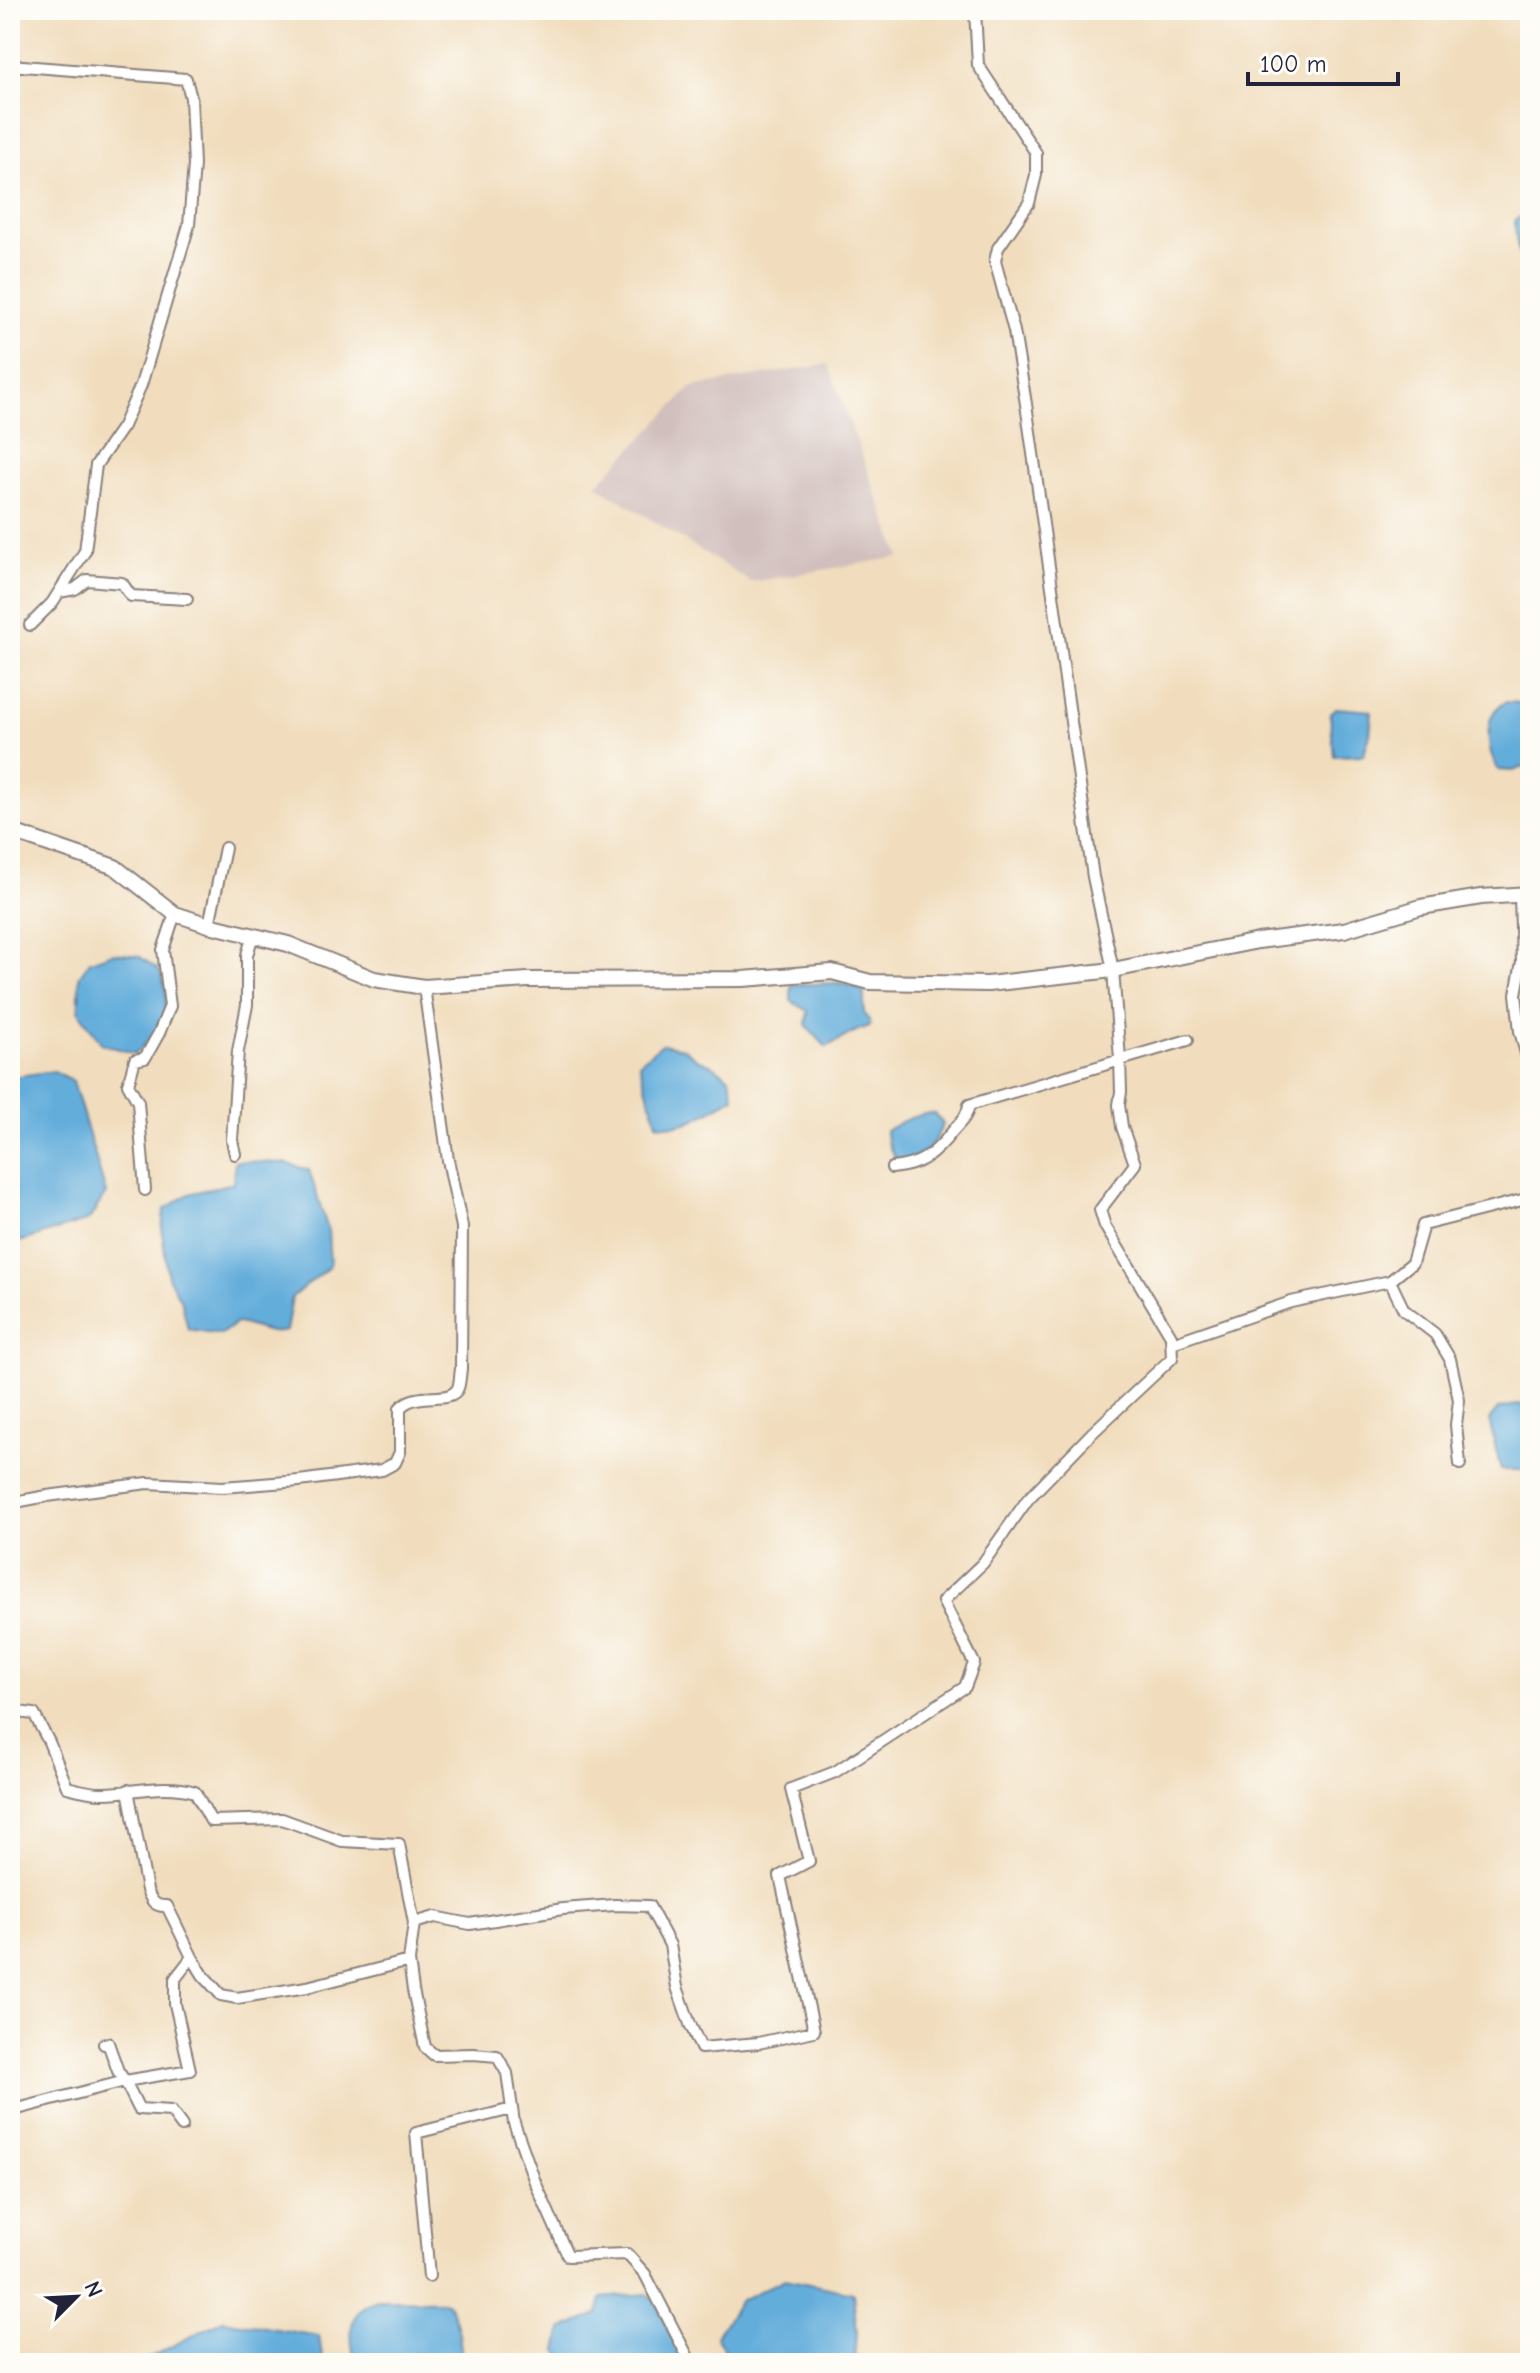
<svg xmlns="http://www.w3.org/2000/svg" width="1540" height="2373" viewBox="0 0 1540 2373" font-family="'Comic Neue',sans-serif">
<rect width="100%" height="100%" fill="#fdfcf7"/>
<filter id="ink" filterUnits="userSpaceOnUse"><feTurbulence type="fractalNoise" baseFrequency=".0125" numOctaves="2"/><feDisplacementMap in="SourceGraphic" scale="16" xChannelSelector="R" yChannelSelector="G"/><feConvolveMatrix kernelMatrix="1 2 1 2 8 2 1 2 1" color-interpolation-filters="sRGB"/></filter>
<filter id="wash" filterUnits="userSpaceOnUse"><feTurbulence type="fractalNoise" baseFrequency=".006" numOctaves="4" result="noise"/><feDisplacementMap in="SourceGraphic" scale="32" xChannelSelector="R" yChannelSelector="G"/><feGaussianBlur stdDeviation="1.8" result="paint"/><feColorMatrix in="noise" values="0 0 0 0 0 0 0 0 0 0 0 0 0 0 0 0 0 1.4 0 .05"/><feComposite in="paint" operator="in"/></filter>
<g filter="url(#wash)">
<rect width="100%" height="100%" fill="#f1ddbd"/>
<!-- industrial -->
<path fill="#d1bfbd" d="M828,364l72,193 -149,25 -155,-97 96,-98z"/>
<!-- water -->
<path fill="#63addb" stroke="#42688b" stroke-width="2" d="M1523,215l7,3v55c-12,-15 -15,-35 -15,-53z
M1507,702l23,2v61l-17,6 -15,-1c-11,-20 -17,-58 9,-68z
M1336,708l36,3 -2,24 -7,20 -29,1 -4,-42z
M113,953l26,3 21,15c2,8 7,18 6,26 0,23 -15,43 -31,57l-33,-10 -23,-32v-35l11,-16z
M839,983l17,4 8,6v20l5,7 1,6 -12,4 -32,17 -20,-22 2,-14 -17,-10v-16z
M662,1044l21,4 14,11 15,6 18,13 4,19c-22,12 -51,36 -77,26l-18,-60z
M54,1071l19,10 33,112 -17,27 -79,25v-168z
M934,1113l9,11c-11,24 -17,32 -43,38 -9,-9 -14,-18 -14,-31 15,-10 30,-17 48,-18z
M235,1161l50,2 24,7 19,60 2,36 -38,31 -6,34c-18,5 -32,-6 -50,-8l-15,11 -33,-5 -6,-26 -14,-26 -6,-46 2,-21 25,-16 44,-11z
M1520,1404l10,7v59h-29l-12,-50 9,-11z
M785,2279l68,14 4,39 -2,31h-122l-17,-27 24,-36z
M647,2294l9,8 27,60 -114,1 -12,-13 5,-21 36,-15 4,-16z
M378,2300l61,1 8,2c12,16 14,41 15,60h-107c-5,-27 -10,-54 23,-63z
M223,2320l96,16 4,27h-184z"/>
</g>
<g filter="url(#ink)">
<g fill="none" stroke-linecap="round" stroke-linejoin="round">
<!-- minor casing -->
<g stroke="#8a807c" stroke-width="14">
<path id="minor" d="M10,65l176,14 5,19 3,67 -5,60 -48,160 -18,41 -27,39 -11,86 -33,52 -22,22
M59,592l16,-3 12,-9 35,3 9,13 56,3
M1520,895l2,67 -6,32 4,37 10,38
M209,925l16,-77
M235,1154l-3,-14 6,-89 9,-46v-50l6,-20
M892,1168c29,-3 42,-13 60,-36 8,-10 15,-14 17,-27l219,-65
M145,1190l-7,-88 -10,-18 7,-24 10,-2 14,-25 11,-27 -7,-56 12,-36
M1390,1281l22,-18 11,-38 107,-27
M1172,1343l119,-41 99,-21 14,29 31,24 15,25 9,41 -3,25 4,39
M10,1503l37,-7 101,-13 74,4 77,-6 83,-11 13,-7 5,-11v-44c17,-19 50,-3 58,-20 2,-5 2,-13 3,-19l1,-142 -14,-67 -24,-173
M10,1711l24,3 15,28 18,45c12,3 26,7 38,6 31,-1 60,-10 90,-1l16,29 71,-2 60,22 57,3 15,79 -5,38 4,29 12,57 9,8 39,-1 24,2 10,17 7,50 21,59 33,74 59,-2 18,20 46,89
M128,1790l19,100c4,10 7,17 20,16l25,51 11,18 18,20 16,3 70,-11 102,-26
M414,1923l21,-6 35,7 93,-15 52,-4 34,1 21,39 7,42 13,37 11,24 57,-5 56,-12 -34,-155 29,-15 -18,-72 44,-17 130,-85 9,-24 -31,-62 40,-38 45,-64 64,-66 80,-75 -1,-22 -66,-110 -5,-16 35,-46 -13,-37 -3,-22 2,-13 -1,-33 -7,-89 -20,-93 -67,-473 -12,-73 -19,-70 3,-13 31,-45 7,-28v-22l-58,-88 -3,-55
M104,2044l4,-1 10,28 7,10 65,-11 -15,-66v-25l17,-22
M10,2111l115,-30 14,28 32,2 11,15
M429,2276l-13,-143 96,-24"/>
</g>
<!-- secondary casing -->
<g stroke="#8a807c" stroke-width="18">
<path id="secondary" d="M10,831l105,36 60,47 34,11 79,19 86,35 50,8 104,-7 215,-1 89,-7 38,10 118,2 125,-14 145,-29 86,-11 77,-23 60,-10 49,-3"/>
</g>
<!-- minor -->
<use href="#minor" stroke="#fff" stroke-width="10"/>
<!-- secondary -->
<use href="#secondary" stroke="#fff" stroke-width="14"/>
</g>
</g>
<!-- margin -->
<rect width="1540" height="2373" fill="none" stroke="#fdfcf7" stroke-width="40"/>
<!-- north arrow -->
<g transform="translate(76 2297) rotate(66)" stroke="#fdfcf7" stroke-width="6" paint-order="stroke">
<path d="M0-6L14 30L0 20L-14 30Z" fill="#22223b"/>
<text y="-12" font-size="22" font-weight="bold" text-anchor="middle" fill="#22223b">N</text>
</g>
<!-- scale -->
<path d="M1248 72v12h150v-12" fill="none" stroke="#22223b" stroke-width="4"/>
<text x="1260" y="72" font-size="24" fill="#22223b" stroke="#fdfcf7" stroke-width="6" paint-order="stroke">100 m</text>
</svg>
